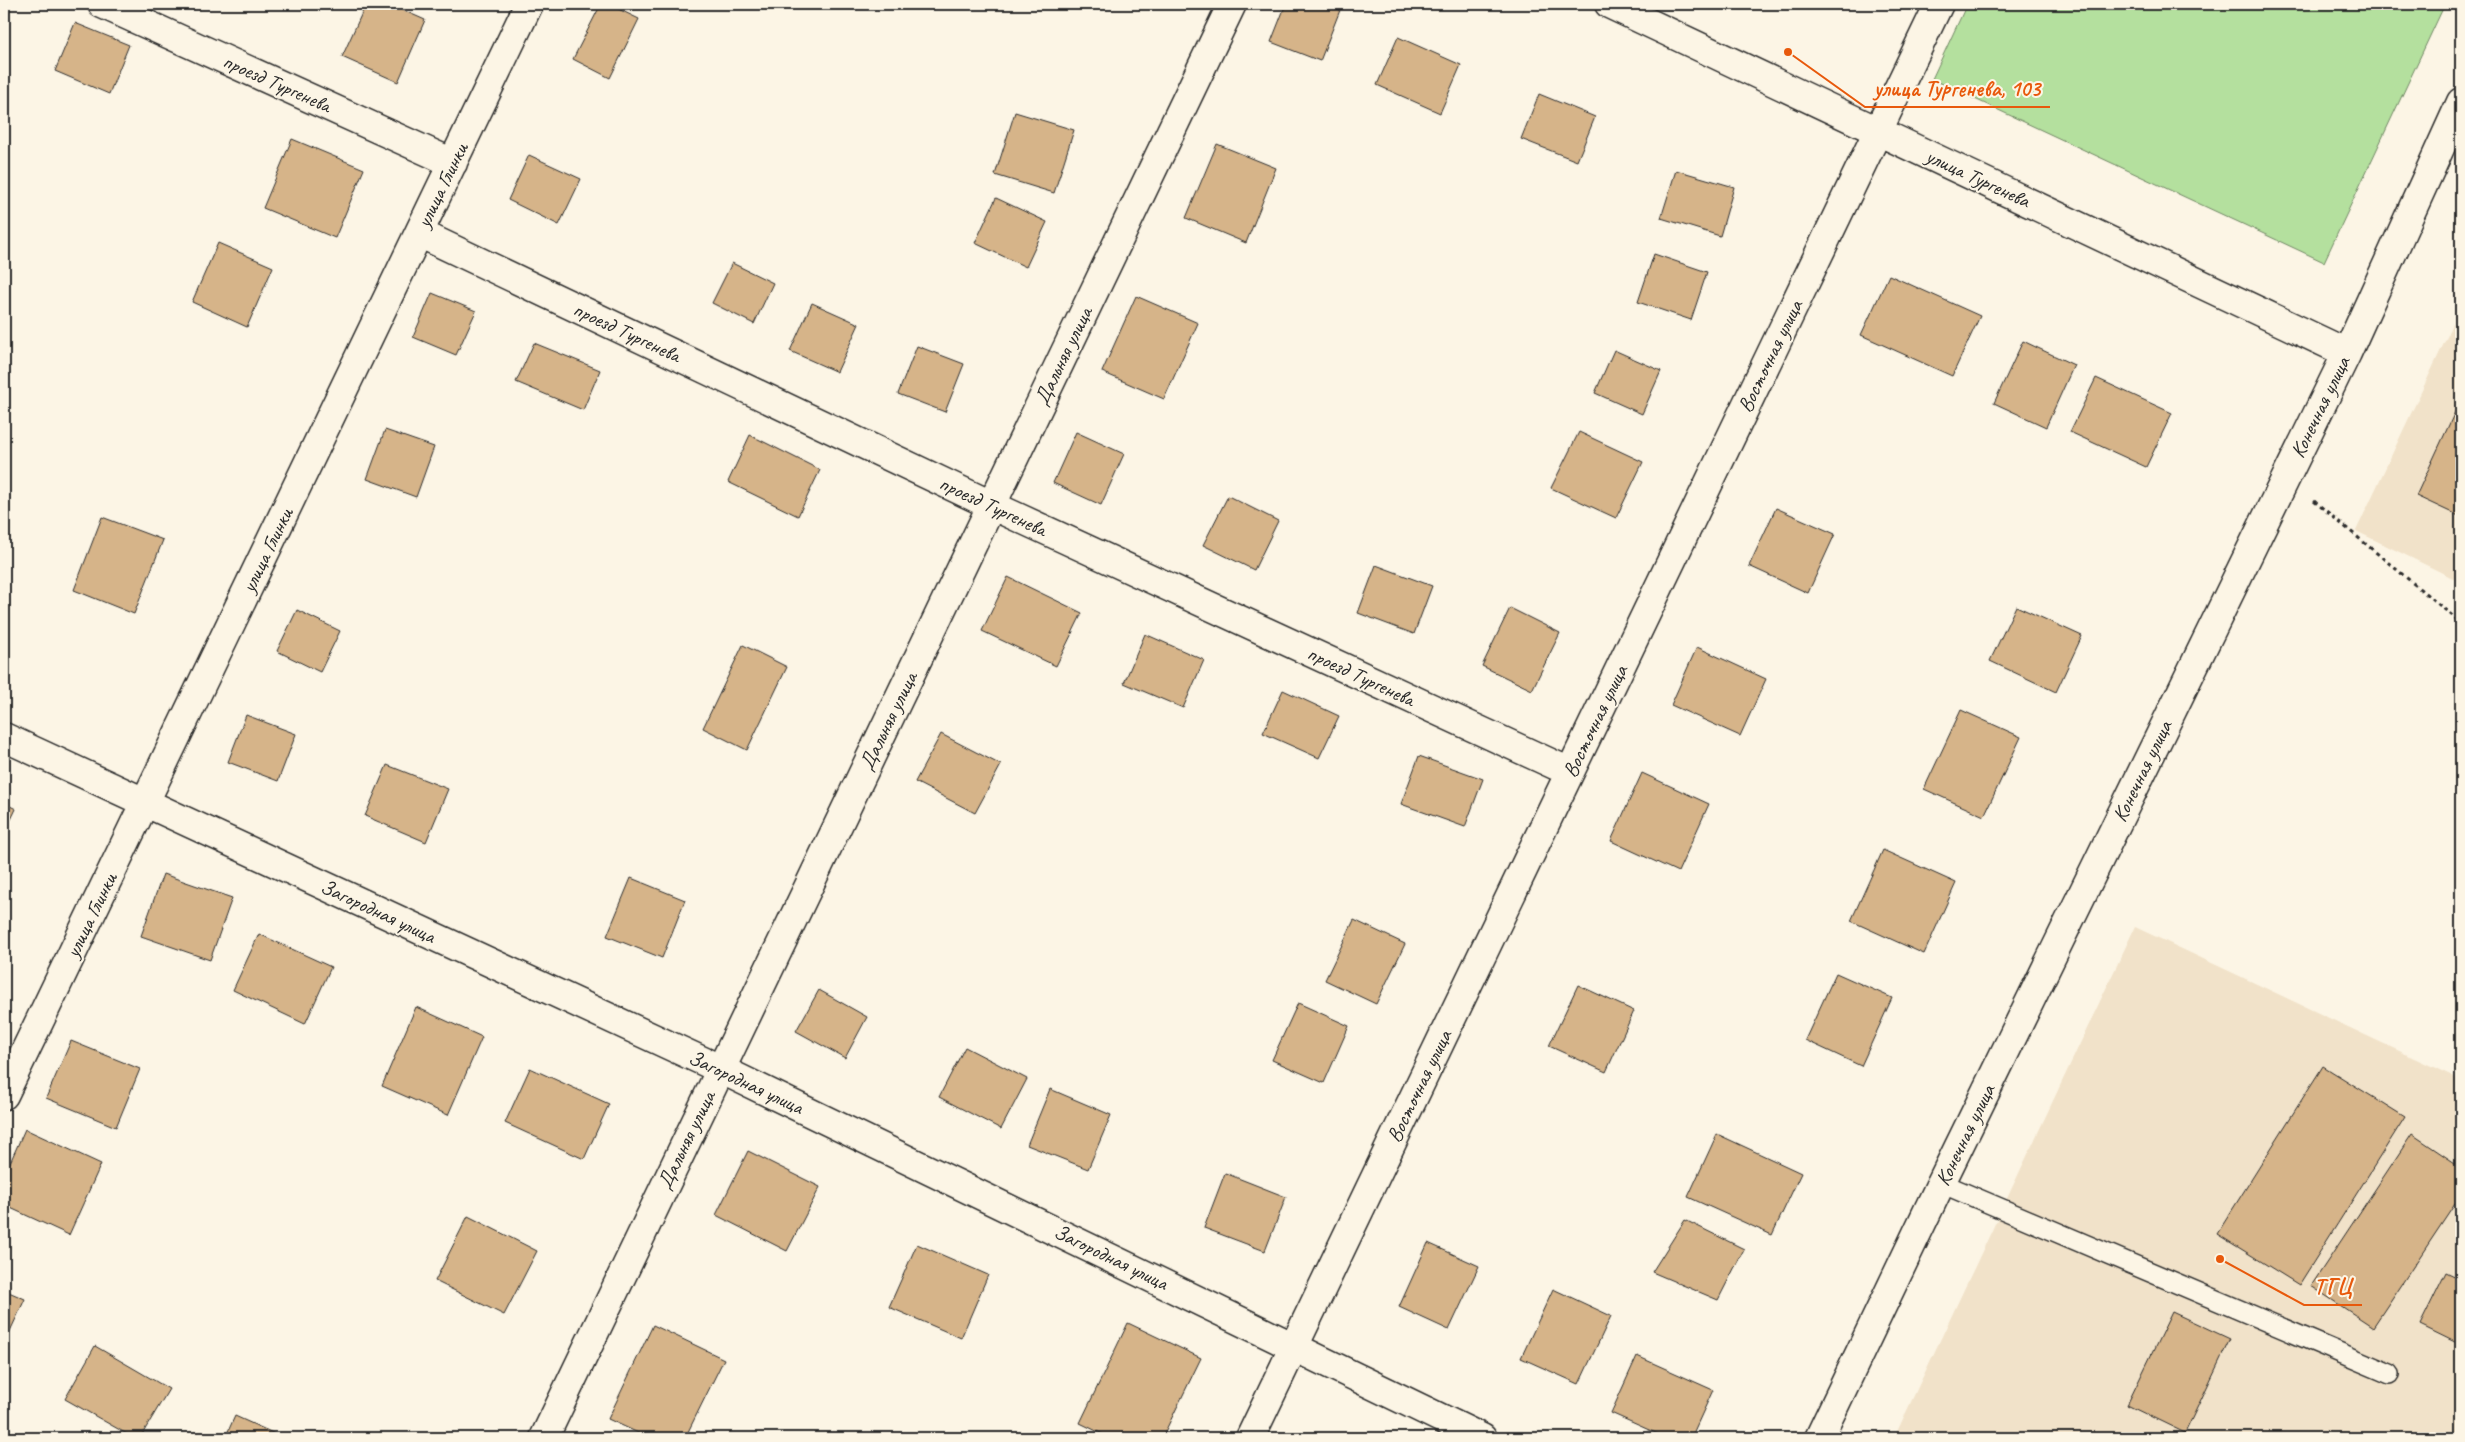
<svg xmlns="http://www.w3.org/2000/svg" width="2465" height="1442" viewBox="0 0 2465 1442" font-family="Caveat,sans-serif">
<rect width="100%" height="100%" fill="#fcf5e5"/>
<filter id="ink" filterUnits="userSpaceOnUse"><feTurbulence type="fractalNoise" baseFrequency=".02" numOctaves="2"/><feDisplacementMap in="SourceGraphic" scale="10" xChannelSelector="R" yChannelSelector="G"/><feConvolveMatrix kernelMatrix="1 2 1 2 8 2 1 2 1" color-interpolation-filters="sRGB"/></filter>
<g filter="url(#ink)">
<!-- built -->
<path fill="#f1e2c9" d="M2461,307v275l-105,-51z
M2135,927l326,153v358h-567z"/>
<!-- green -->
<path fill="#b4e09e" stroke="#708664" d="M1967,4h478l-121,258 -392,-183z"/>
<!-- building -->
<path fill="#d6b489" stroke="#2b2b2b" d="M366,4h23l36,16 -27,62 -56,-25z
M601,4h7l31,15 -29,59 -37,-19z
M1286,4l56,1 -22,56 -49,-19z
M75,23l54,22 -20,49 -54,-23z
M1398,37l63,28 -21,48 -63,-28z
M1539,94l56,23 -18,44 -56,-22z
M1015,112l59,18 -20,63 -59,-18z
M292,139l72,30 -29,69 -72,-30z
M1217,144l59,24 -30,75 -60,-25z
M529,155l52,24 -22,46 -51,-25z
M1676,170l58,17 -14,49 -59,-18z
M996,198l51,24 -21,45 -51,-24z
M218,243l55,24 -26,60 -55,-25z
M1654,254l53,18 -16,48 -53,-18z
M732,263l41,20 -19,41 -42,-21z
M1889,275l91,41 -28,60 -91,-41z
M432,293l44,18 -20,44 -43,-18z
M1136,296l62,27 -34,76 -62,-27z
M812,303l47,21 -22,48 -47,-21z
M2023,341l51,24 -28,62 -52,-24z
M534,343l66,27 -17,40 -67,-28z
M917,346l47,18 -19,48 -47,-18z
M1614,350l47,21 -19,43 -47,-21z
M2096,378l76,35 -26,54 -76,-35z
M2461,399v118l-45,-21z
M385,430l49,17 -18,50 -49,-18z
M1076,432l48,22 -23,51 -48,-22z
M1579,432l64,30 -27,56 -65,-30z
M750,435l70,35 -22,46 -70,-34z
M1228,496l50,25 -24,49 -51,-25z
M1776,508l59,26 -27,59 -59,-27z
M102,517l61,23 -29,74 -60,-24z
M1376,565l56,21 -18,48 -56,-21z
M1008,577l74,36 -26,53 -74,-35z
M2016,606l66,30 -26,56 -66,-31z
M1510,608l50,25 -28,57 -50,-24z
M297,610l43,21 -20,41 -43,-21z
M1145,634l59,26 -21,48 -59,-25z
M743,645l44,22 -40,83 -44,-22z
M1697,647l69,32 -26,57 -69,-31z
M1283,690l56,26 -20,42 -56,-25z
M1961,710l60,27 -37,79 -60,-27z
M246,715l50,19 -18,47 -50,-19z
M941,734l60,31 -26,48 -60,-31z
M1419,756l64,23 -18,48 -64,-23z
M387,765l61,24 -22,53 -61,-26z
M1642,773l67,31 -31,68 -67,-31z
M4,803l12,6 -12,25z
M1883,850l73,33 -32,71 -73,-33z
M163,874l69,24 -22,62 -69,-24z
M631,878l54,22 -23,58 -55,-22z
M1354,920l51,24 -29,60 -51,-24z
M259,934l72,33 -26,57 -72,-34z
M1836,973l56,25 -31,68 -56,-26z
M1578,985l56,26 -28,61 -57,-26z
M819,990l48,27 -22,41 -49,-27z
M1298,1003l51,23 -25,57 -52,-23z
M416,1007l66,30 -34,78 -66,-29z
M71,1041l69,28 -24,58 -70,-29z
M965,1047l62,32 -26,50 -62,-32z
M2323,1066l82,51 -106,168 -82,-51z
M530,1068l79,36 -25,55 -79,-36z
M1050,1089l61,26 -23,54 -61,-24z
M25,1129l76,35 -32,71 -65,-30v-29z
M1717,1134l84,39 -29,62 -84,-38z
M2412,1134l49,33v28l-88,132 -62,-41z
M748,1151l72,36 -33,64 -71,-36z
M1225,1173l61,24 -21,54 -61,-23z
M468,1216l69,35 -33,64 -69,-34z
M1685,1220l59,29 -26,51 -66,-28z
M1428,1243l51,23 -30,64 -50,-23z
M917,1244l71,31 -27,63 -72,-31z
M2446,1272l15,7v66l-41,-20z
M1553,1289l58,27 -32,68 -58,-26z
M4,1290l21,9 -21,45z
M2172,1312l58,27 -45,94 -58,-28z
M1128,1323l73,35 -39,80h-51l-31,-15z
M653,1325l71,34 -39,79h-36l-41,-19z
M95,1346l74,43 -29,49h-6l-69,-39z
M1637,1356l76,34 -22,48h-24l-56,-25z
M235,1416l49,22h-59z"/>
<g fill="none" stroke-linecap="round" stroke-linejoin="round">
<!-- lane casing -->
<g stroke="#2b2b2b" stroke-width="22">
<path id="lane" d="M1941,1183l449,191"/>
</g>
<!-- street casing -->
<g stroke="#2b2b2b" stroke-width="31">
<path id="street" d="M102,4l351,159
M1609,4l738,349
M419,233l572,272 579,267
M4,737l716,332 762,369
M4,1095l525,-1091
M544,1438l688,-1434
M1250,1438l689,-1434
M1819,1438l122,-255 406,-830 114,-251"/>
</g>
<!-- path -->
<path stroke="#2b2b2b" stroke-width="3" stroke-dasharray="4 4" stroke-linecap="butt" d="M2314,501l141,117 6,12"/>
<!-- lane -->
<use href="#lane" stroke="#fcf5e5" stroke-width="19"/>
<!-- street -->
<use href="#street" stroke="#fcf5e5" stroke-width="28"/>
</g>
</g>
<g text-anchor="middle" stroke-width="4" stroke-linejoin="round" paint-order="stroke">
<!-- street labels -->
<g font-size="21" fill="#2b2b2b" stroke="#fcf5e5">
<text transform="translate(277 83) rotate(24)" y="7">проезд Тургенева</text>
<text transform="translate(1978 178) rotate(25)" y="7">улица Тургенева</text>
<text transform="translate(442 185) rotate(-64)" y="7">улица Глинки</text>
<text transform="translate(627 332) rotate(25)" y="7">проезд Тургенева</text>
<text transform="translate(1063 356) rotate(-64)" y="7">Дальняя улица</text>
<text transform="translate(1770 356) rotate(-64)" y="7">Восточная улица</text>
<text transform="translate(2320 407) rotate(-64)" y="7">Конечная улица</text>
<text transform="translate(993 506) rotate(25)" y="7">проезд Тургенева</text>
<text transform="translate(267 550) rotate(-64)" y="7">улица Глинки</text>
<text transform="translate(1361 676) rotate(25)" y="7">проезд Тургенева</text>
<text transform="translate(888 721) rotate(-64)" y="7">Дальняя улица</text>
<text transform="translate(1595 721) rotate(-64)" y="7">Восточная улица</text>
<text transform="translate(2142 771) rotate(-64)" y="7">Конечная улица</text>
<text transform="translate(378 911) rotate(25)" y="7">Загородная улица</text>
<text transform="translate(91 915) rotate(-64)" y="7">улица Глинки</text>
<text transform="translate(746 1082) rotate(25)" y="7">Загородная улица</text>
<text transform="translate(1419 1086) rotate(-64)" y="7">Восточная улица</text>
<text transform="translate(1965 1135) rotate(-64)" y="7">Конечная улица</text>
<text transform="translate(686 1140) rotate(-64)" y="7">Дальняя улица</text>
<text transform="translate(1111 1257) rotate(26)" y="7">Загородная улица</text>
</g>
</g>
<!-- callouts -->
<path fill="none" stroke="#e8590c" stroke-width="2" d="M1788 52L1865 107H2050M2220 1259L2304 1305H2362"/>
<g fill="#e8590c" stroke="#fcf5e5" stroke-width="2">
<circle cx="1788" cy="52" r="5"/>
<circle cx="2220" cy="1259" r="5"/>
</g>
<g font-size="22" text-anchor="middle" font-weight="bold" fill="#e8590c" stroke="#fcf5e5" stroke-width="4" stroke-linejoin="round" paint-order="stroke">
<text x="1957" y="96">улица Тургенева, 103</text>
<text x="2333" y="1294">ТГЦ</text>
</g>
<!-- margin -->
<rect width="2465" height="1442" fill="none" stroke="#fcf5e5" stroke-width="20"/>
<rect x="10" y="10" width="2445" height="1422" fill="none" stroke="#2b2b2b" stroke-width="2" filter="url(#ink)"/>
</svg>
